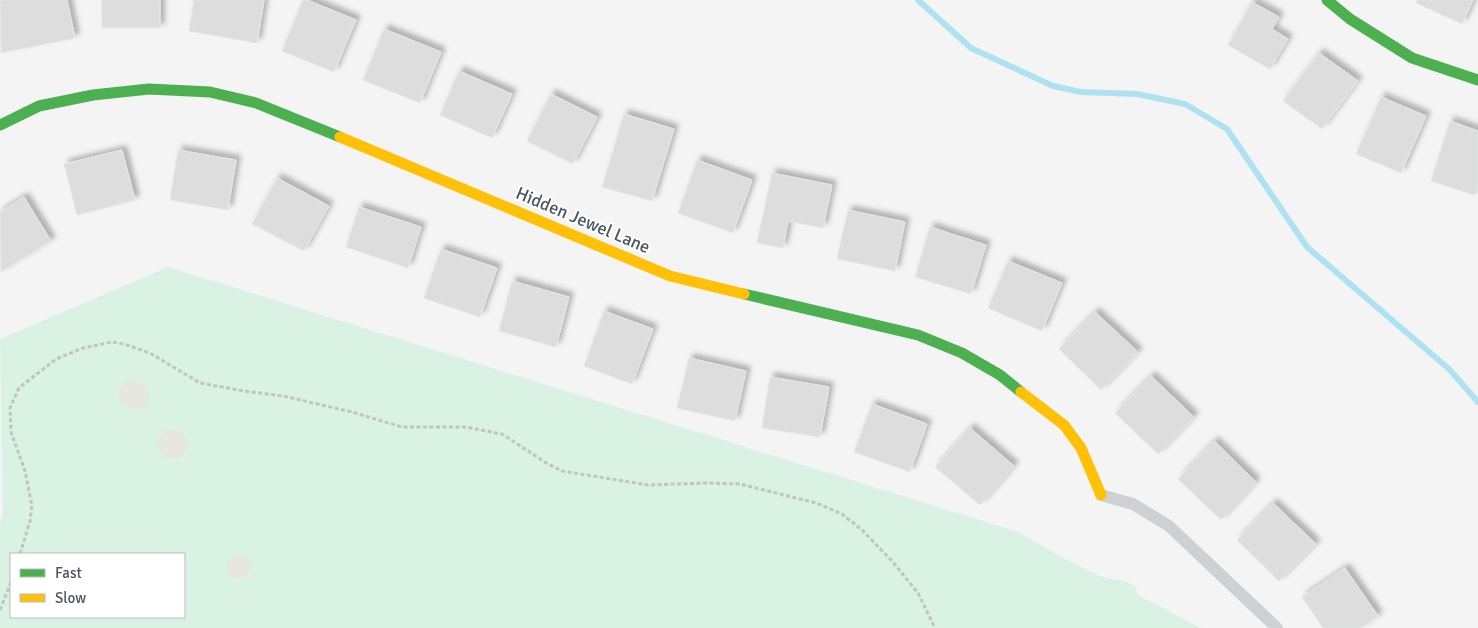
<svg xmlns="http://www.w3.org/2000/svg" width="1478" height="628" viewBox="0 0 1478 628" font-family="Signika,sans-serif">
<defs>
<filter id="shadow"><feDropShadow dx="4.5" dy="-4.5" stdDeviation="2.5" flood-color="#0004"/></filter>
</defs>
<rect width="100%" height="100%" fill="#f4f4f4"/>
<!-- green -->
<path fill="#d9f2e3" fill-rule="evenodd" d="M168,267l850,265c27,15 54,32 82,44 13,5 37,2 38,19l63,33h-1201v-102l3,-15 -3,-172zM11,554h173v63h-173z"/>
<!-- sand -->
<path fill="#e7e6e1" d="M135,380c11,3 16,11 14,23l-7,6c-27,3 -33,-26 -7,-29z
M158 444a15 15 0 1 1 30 0a15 15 0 1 1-30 0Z
M227 567a12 12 0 1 1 24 0a12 12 0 1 1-24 0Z"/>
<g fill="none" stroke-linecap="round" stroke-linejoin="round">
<!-- stream -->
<path stroke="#aee2f0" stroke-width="6" d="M918,0l53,48 82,38 28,6 56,2 48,10 42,25 80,118 142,122 29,33"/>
</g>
<!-- building -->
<path fill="#ddddde" stroke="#e5e6e7" filter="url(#shadow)" d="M0,0h67l8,38 -74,15z
M102,0h58v28h-58z
M194,0h70l-7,43 -68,-12z
M303,0h4l49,20 -22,52 -52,-21z
M1417,0h56l-11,24 -46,-21z
M1252,2l27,15 -7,12 16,10 -18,30 -42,-24z
M384,29l57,23 -21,51 -57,-23z
M1319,53l39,28 -36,48 -39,-28z
M459,71l53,23 -20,44 -52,-23z
M551,94l46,23 -24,47 -46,-23z
M1381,97l45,19 -25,57 -45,-19z
M624,114l50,15 -22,72 -50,-14z
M1450,121l28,10v55l-3,9 -44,-14z
M122,150l13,50 -58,15 -13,-51z
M178,150l58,10 -8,50 -58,-10z
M697,160l55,20 -19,53 -55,-20z
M772,173l60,12 -9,43 -35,-7 -5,27 -26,-5z
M277,178l52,28 -25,45 -52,-27z
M24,197l27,44 -50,31 -1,-60z
M359,207l62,20 -13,41 -62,-21z
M848,210l57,12 -10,49 -58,-12z
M930,227l56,18 -15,49 -56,-17z
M441,249l56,19 -17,49 -56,-19z
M1008,261l54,22 -20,48 -54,-23z
M512,281l57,16 -13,50 -57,-16z
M604,311l49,18 -21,55 -48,-18z
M1095,312l43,40 -37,38 -42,-41z
M689,358l57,13 -11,50 -58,-13z
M1151,376l43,41 -36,37 -43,-41z
M770,377l59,10 -9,50 -58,-9z
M872,404l55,20 -17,48 -56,-20z
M970,428l44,38 -34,39 -45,-38z
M1214,441l42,41 -35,38 -43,-41z
M1273,503l43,41 -37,37 -42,-41z
M1345,568l33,48 -17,12h-38l-21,-31z"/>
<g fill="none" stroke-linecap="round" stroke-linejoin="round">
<!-- path -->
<path stroke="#bcc7c4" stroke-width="3" stroke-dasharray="4 2.5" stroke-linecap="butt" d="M20,554l10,-33 2,-15 -7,-35 -14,-39 -1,-24 9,-20 37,-29 27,-11 29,-6 12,2 26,9 50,30 44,8 39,5 69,16 50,15h64l36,7 46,30 14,7 86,14 58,-2 34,1 76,19 26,11 20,16 30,31 26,32 17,35
M0,610l11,-28"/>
<!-- lane -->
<path stroke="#ced0d2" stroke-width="12" d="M1101,495l32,9 36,22 108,102"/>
<!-- fast -->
<path stroke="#4caf50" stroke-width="11" d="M1327,0l23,19 62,39 66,22
M0,125l39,-19 54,-11 56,-6 61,3 46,11 84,34
M744,294l174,41 44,18 38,22 21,17"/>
<!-- slow -->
<path stroke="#ffc107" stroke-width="11" d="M340,137l330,139 74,18
M1021,392l43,33 17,23 20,47"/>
</g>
<g text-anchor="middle" stroke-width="4" stroke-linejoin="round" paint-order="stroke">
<!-- street labels -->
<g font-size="18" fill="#4a5661" stroke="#fff">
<text transform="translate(583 220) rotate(23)" y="6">Hidden Jewel Lane</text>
</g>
</g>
<!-- legend -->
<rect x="10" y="553" width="175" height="65" fill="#ffffff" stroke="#b7bbc0"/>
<rect x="20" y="569" width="25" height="8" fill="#4caf50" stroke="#b7bbc0"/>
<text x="55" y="578" font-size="15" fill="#4a5661">Fast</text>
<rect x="20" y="594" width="25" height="8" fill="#ffc107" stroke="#b7bbc0"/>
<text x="55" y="603" font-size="15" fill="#4a5661">Slow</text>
</svg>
